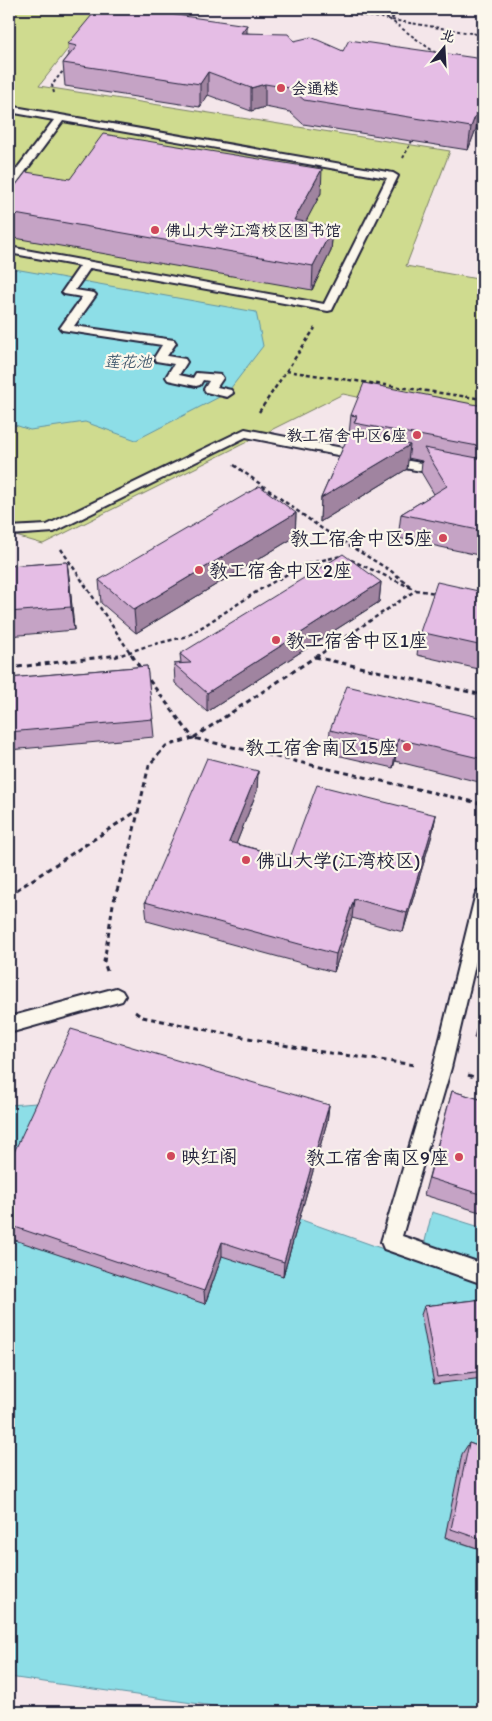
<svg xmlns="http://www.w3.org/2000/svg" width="492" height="1721" viewBox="0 0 492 1721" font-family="Itim,'LXGW WenKai TC',sans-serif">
<rect width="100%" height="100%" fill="#fbf7ec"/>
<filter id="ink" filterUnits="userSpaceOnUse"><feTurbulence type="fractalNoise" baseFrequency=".02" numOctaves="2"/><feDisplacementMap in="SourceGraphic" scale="10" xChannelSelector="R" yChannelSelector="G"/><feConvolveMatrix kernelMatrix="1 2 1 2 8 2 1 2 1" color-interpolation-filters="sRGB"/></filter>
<g filter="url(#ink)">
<!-- built -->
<path fill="#f4e6ea" d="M9,9h474v1703h-474z"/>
<!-- green -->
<path fill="#cfdb8f" stroke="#787e65" d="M9,9h90l-60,77 411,65 -44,115 77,14v143l-140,-29 -300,150 -34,-10z"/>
<!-- water -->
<path fill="#8ddee7" stroke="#6293a2" d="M9,268l247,44 7,34 -36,47 -91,47 -51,-18 -55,8 -21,-7z
M50,1102l-41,89v-86z
M432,1212l51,16v233l-20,-7 -18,84 38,12v162h-227l-247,-35v-439l213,17 61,21 16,-57 121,43z"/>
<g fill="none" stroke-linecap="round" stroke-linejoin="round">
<!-- service casing -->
<g stroke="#22223b" stroke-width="4">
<path id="service" d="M9,106l384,67 5,3 -66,134 -4,1 -238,-43 -15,22 19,3 2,2 -22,31 100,14 2,3 -9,13 18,3 2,3 -8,13 14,3 3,-5 25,2 2,3 -6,9 14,3 2,3 -6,4 -21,-5 -2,-3 5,-8 -6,-1 -3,5 -4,1 -28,-6 -2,-3 8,-13 -18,-3 -2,-3 8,-13 -100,-15 -2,-2 22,-31 -18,-3 -2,-2 18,-26 -71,-13v-6l315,57 63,-126 -324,-57 -50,67 -4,1v-10l45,-59 -45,-8z
M245,429l118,23 6,4 -6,4 -117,-23 -192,95 -45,3v-8l38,-2z
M387,457l96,17v8l-101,-18 -1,-3 1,-3z
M483,890v41l-32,137 -49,168 81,28v20l-99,-35 -3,-7 52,-174 42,-171 2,-5z
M116,988l6,3 3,5 -3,5 -113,32v-16z"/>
</g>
<!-- path-far2 -->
<path stroke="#22223b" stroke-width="2" stroke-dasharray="3 2.5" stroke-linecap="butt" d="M315,9l74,10 6,-2 5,-8
M389,19l48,35
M392,20l91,15
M54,93l-2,-8 14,-18
M403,158l10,-19"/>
<!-- path-far1 -->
<path stroke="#22223b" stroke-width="2.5" stroke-dasharray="4 3" stroke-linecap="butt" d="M286,371l197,28
M259,412l56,-84
M234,465l87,63 70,43 19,15
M61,549l72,108
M351,560l65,30
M415,590l21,3
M115,657l32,-11 41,-10 73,-47 44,-25 36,-8
M316,657l100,-67"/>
<!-- path -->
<path stroke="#22223b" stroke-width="3" stroke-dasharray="5 4" stroke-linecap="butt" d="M132,655l9,14
M318,655l-125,83 290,66
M315,657l168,38
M9,668l110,-13
M9,895l128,-84
M107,971l-3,-9 9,-58 17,-57 19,-82 17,-19 27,-8 -47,-62
M135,1012l7,5 167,33 106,15
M468,1075l15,5"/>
<!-- service -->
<use href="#service" fill="#fbf7ec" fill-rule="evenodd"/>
</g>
<!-- wall -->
<path fill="#c5a3c5" stroke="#22223b" d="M247,33l47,8 49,10 140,8v69l-1,2 -6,-1 -8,21 -165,-26 -13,-12 -25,-5 -14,4 -43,-16 -8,12 -135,-21 -2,-23 6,-8 -1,-11z
M70,179l251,14 -16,29 28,5 -2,24 -19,39 -303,-53v-24z
M483,406v150l-85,-18 3,-24 33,-20 -13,-22 1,-11 -14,-3 -1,11 -87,53 1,-24 28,-64 2,-19z
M296,513l-1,24 -159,96 -35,-30 -2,-23z
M67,562l3,23 4,45 -65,6v-70z
M381,582l-2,20 -172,110 -32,-29 -1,-19 7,-1 -1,-9z
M483,592v78l-66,-15 3,-23z
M147,666l7,71 -145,13v-72z
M483,718v65l-88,-22 -2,7 -65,-15 2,-23z
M258,771l-1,20 -21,53 54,14 146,-43 -4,20 -29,97 -51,-14 -18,54 -187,-51 -2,-19z
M483,1002v39l-9,-3z
M452,1091l31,9v113l-59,-18z
M329,1105l-2,17 -44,154 -61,-20 -17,48 -196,-66v-75z
M483,1299v79l-49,6 -13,-69 3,-9z
M469,1443l14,5v102l-38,-13 17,-83z"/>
<!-- shaded-wall -->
<path fill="#a084a0" stroke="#22223b" d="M247,25v23l-6,-15z
M208,72v23l-8,12v-23z
M265,84v23l-14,4v-23z
M479,106l-3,23 -8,21 3,-23z
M322,169l-1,24 -27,51v-24z
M333,227l-2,24 -19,39 1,-24z
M410,445l-3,24 -87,53 1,-24z
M296,513l-1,24 -159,96 -2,-23z
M67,562l3,23 4,45 -3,-23z
M381,582l-2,20 -172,110v-19z
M398,739l-3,22 -2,7 3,-22z
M258,771l-1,20 -28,71v-20z
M436,815l-4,20 -29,97 4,-19z
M354,899l-2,19 -18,54 2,-18z
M329,1105l-2,17 -44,154 1,-14z
M222,1242v14l-17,48 -1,-13z"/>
<!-- building -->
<path fill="#e5bde5" stroke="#22223b" d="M97,9h37l113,16 -6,8 47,1 6,7 17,-4 32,14 6,-11 134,19v47h-4l-8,21 -167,-27 -14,-12 -25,-4 -14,4 -43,-16 -8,12 -137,-21 14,-17 -9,-2z
M103,134l219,35 -28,51 39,7 -20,39 -304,-53v-19l17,-22 44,7z
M364,383l119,23v41l-129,-24 3,-7 -6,-1z
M349,434l61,11 -89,53z
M424,448l59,11v72l-82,-17 46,-28z
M260,486l36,27 -162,97 -35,-30z
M343,554l38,28 -174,111 -33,-29 17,-1 -11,-9z
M67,562l4,45 -62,5v-46z
M437,582l46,10v54l-63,-14z
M147,666l6,53 -144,13v-54z
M347,686l136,32v41l-85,-20 -2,7 -66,-16z
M207,758l51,13 -29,71 61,16 27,-73 119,30 -29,98 -53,-14 -18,55 -191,-52z
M483,1005v15l-4,-1z
M71,1029l258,76 -45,157 -62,-20 -18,49 -195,-66v-62z
M452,1091l31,9v95l-54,-17z
M483,1299v72l-46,6 -13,-71z
M469,1443l14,5v92l-32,-11z"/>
</g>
<!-- markers -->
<g fill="#d1495b" stroke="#fbf7ec" stroke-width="2">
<circle cx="281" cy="88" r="5"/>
<circle cx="155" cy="230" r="5"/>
<circle cx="417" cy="435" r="5"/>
<circle cx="443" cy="538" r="5"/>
<circle cx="199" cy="570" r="5"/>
<circle cx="276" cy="640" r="5"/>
<circle cx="407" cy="747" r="5"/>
<circle cx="246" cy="860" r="5"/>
<circle cx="171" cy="1156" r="5"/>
<circle cx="459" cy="1157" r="5"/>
</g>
<g text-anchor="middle" stroke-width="4.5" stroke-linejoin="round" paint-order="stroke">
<!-- far-poi labels -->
<g font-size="16" fill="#22223b" stroke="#fbf7ec" text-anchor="start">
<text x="291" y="94">会通楼</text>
<text x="165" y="236">佛山大学江湾校区图书馆</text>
<text x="407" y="441" text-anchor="end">教工宿舍中区6座</text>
</g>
<!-- far-water labels -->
<g font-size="16" font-style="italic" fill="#425a6f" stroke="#fbf7ec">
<text x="128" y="367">莲花池</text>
</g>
<!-- poi labels -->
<g font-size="19" fill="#22223b" stroke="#fbf7ec" text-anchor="start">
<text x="433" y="545" text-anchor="end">教工宿舍中区5座</text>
<text x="209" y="577">教工宿舍中区2座</text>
<text x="286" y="647">教工宿舍中区1座</text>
<text x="397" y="754" text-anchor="end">教工宿舍南区15座</text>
<text x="256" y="867">佛山大学(江湾校区)</text>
<text x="181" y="1163">映红阁</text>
<text x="449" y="1164" text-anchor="end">教工宿舍南区9座</text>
</g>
</g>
<!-- margin -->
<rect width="492" height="1721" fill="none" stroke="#fbf7ec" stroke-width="30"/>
<rect x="15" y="15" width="462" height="1691" fill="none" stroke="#22223b" stroke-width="2" filter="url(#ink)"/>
<!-- north arrow -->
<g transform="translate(444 48) rotate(18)" stroke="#fbf7ec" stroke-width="4" paint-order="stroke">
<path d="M0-4L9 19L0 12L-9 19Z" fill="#22223b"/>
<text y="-8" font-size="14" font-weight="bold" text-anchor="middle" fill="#22223b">北</text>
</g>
</svg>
